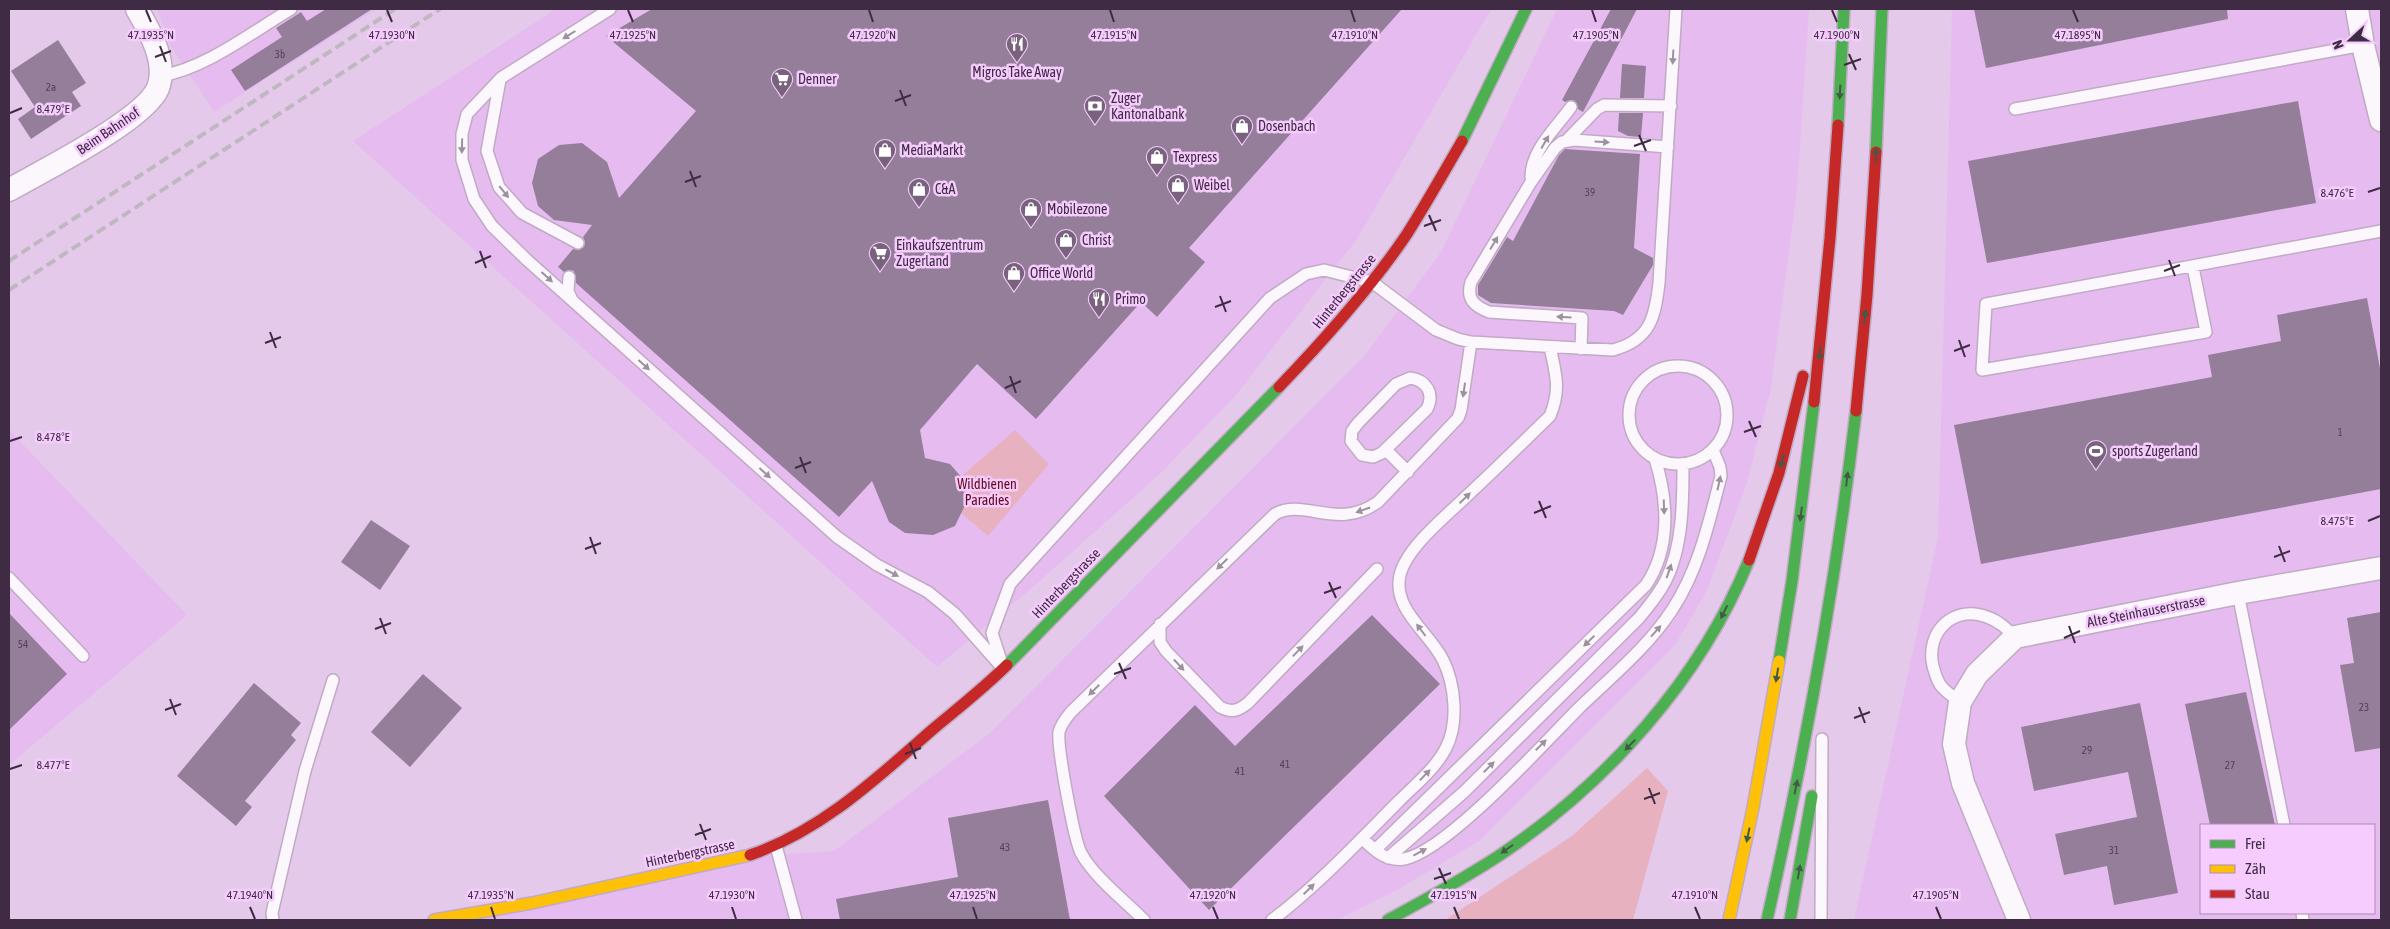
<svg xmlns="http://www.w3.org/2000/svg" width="2390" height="929" viewBox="0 0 2390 929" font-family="'Asap Condensed',sans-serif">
<rect width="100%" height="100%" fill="#e4c9ea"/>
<!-- built -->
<path fill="#e6bcf0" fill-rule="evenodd" d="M157,9h219l-162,103 -44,-67z
M556,9h935l-134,230 -121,156 -75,78 -128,114 -96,80 -584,-526z
M1557,9h252l-12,181 -26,198 -24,95 -40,107 -31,54 -197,197 -80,48 -62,31h-892l299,-63 90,-6 156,-118 375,-378 76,-103z
M1952,9h429v911h-527l84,-383zM2201,825h173v88h-173z
M9,430l178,185 -178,150z"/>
<!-- green -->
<path fill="#e7b1bf" d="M1015,430l34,34 -61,72 -28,-24 -3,-32z
M1647,768l21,23 -35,129h-188l127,-84z"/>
<!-- building -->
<path fill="#957e9a" d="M326,9h46l-127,82 -14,-21 51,-33 -6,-9 25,-16 6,9z
M652,9h750l-213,239 16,14 -28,32 -20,23 -16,-15 -105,117 -59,-55 -57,66 5,28 25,6 13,15 4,22 -12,25 -22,9 -28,-2 -16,-11 -17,-41 -33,36 -263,-234 -2,-12 -5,-1 -5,2 -6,-5 15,-18 6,1 5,-3 1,-5 -2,-5 9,-12 -38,-5 -16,-14 -6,-23 6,-24 21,-14 23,-2 25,19 12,36 77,-87 -90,-75z
M1611,9h26l-54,103 -5,-3 -3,-8 -4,-1 -6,2 -3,-2z
M1974,9h253l1,10 -242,49z
M58,40l28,43 -14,9 9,14 -50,33 -13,-20 17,-12 -24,-36z
M1622,64l24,2 -2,32h-24z
M2298,101l18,102 -329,60 -19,-102z
M1619,113h24l-2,24 -13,-1 -10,-5z
M1565,149l75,5 -6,94 19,10v7l-30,50 -9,-4 -123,-8 -13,-8v-10l29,-48 6,4 46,-86z
M2367,298l14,76v115l-400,75 -27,-139 258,-48 -4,-22 73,-14 -4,-26z
M371,520l39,26 -30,44 -39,-28z
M2381,612v136l-26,4 -15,-87 14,-2 -7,-45z
M9,613l58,61 -58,56z
M1372,615l68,69 -231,226 -105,-114 91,-91 40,41z
M423,674l39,34 -52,59 -39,-35z
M254,683l47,40 -10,12 5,5 -51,61 7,6 -16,19 -59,-50z
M2246,692l29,133h-65l-25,-121z
M2140,703l38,190 -64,12 -7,-39 -43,9 -9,-41 82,-17 -9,-45 -94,19 -13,-64z
M1048,800l22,120h-230l-4,-21 122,-22 -10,-59z"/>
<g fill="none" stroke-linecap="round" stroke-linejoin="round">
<!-- lane casing -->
<g stroke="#c0aac4" stroke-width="14">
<path id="lane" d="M610,9l-109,69 -34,36 -5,20v26l12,39 18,27 35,34 310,277 40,28 51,27 27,22 45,51
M160,76c45,-7 92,-44 131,-67
M500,80l-13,71 12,36 23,26 56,30
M2015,109l348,-64
M1566,141l31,-32 7,-4 67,1
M1531,177c0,-27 26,-50 40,-70
M2193,267l13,65 -224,38 4,-66 395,-73
M569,277l-1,14 4,9
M1581,349l1,-31 -93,-6c-15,-6 -23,-13 -18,-30l60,-100 24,-34 7,-6 12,-2 94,7
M1629 415a49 49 0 1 1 98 0a49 49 0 1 1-98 0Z
M1410,378c16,2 25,15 17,31l-45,44 -9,4 -11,-2 -11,-14 1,-10 6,-8 38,-39z
M1386,450l22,22
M9,578l74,78
M2238,593l46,232
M1160,624v18l6,9 54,56c11,6 18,4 28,-4l129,-134
M1003,667l-11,-34 18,-49 260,-286 36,-24 18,-4 48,12 64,48 22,9 13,3 142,8c37,-10 42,-32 46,-67l17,-274
M1960,702c-6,-5 -13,-9 -18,-15 -5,-5 -7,-14 -9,-21 -8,-34 21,-62 54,-49 12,4 20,12 28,20
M1362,838c12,12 24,24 42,21 42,-7 141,-117 174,-150 32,-31 70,-62 94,-99 27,-41 37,-88 49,-134l-1,-9 -7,-17
M776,846l20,74
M1375,850l271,-265c25,-37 22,-85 9,-126
M1388,858l76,-66 175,-174c10,-12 20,-24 27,-38 17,-34 17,-79 17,-116
M2302,913l1,7
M273,920l-1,-7 33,-142 28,-91
M1144,920c-19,-19 -50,-43 -63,-67 -7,-14 -24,-106 -22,-121 2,-8 7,-14 12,-20l204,-198c30,-16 63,17 103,-12l80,-84 3,-8 10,-68
M1272,920c46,-35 86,-78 127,-119 16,-16 37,-33 47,-53 13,-25 9,-64 -3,-88 -14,-28 -51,-51 -43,-85 7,-29 50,-62 71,-83 27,-25 53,-51 79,-76 11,-27 6,-41 0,-69
M1821,920l1,-181"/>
</g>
<!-- street casing -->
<g stroke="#c0aac4" stroke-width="25">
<path id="street" d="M2357,9l6,36 18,75
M9,190c33,-19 136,-70 149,-102 10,-26 -9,-58 -21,-79
M2019,920l-56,-137 -9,-39 6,-42 17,-28 38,-37 223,-44 143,-25"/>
</g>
<!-- fast casing -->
<g stroke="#c0aac4" stroke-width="14">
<path id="fast" d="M1838,125l6,-116
M1462,141l64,-132
M1876,152l6,-143
M1779,661l13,-80 22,-179
M1007,665l272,-278
M1388,920c38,-21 76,-41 112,-65 107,-72 200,-175 249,-295
M1767,920c38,-168 69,-338 89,-509
M1790,920l22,-124"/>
</g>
<!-- slow casing -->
<g stroke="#c0aac4" stroke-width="14">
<path id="slow" d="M434,920l98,-17 218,-48
M1729,920l24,-112 26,-147"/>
</g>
<!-- jam casing -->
<g stroke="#c0aac4" stroke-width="14">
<path id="jam" d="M1279,387c46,-48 91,-98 128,-153 19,-30 37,-62 55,-93
M1814,402l16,-164 8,-113
M1856,411l11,-116 9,-143
M1749,560l30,-87 24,-97
M750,855c71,-24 126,-76 182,-125 25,-21 52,-42 75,-65"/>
</g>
<!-- lane -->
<use href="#lane" stroke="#fbf7fc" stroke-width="11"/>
<!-- street -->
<use href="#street" stroke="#fbf7fc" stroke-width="22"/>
<!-- fast -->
<use href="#fast" stroke="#4caf50" stroke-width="11"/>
<!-- slow -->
<use href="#slow" stroke="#ffc107" stroke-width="11"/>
<!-- jam -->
<use href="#jam" stroke="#c62828" stroke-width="11"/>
<!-- rail -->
<path stroke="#bfb8c0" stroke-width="4" stroke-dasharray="10 5" stroke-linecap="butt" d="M9,261l386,-252
M9,290l431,-281"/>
</g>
<!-- one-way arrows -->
<defs><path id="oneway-solid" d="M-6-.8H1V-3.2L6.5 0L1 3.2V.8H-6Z" transform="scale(1.25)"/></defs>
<g fill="#9d91a0">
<use href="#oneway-solid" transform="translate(569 35) rotate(148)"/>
<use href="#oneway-solid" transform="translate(1673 57) rotate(93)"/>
<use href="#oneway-solid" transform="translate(1545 142) rotate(-60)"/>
<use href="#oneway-solid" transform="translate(1602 142) rotate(4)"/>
<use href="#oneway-solid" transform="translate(462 146) rotate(91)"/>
<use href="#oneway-solid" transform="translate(504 192) rotate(51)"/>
<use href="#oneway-solid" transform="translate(1494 243) rotate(-59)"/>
<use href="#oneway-solid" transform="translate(547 277) rotate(42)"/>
<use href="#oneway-solid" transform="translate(1564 317) rotate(-176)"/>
<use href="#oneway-solid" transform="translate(644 365) rotate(42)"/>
<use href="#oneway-solid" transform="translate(1464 390) rotate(98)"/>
<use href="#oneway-solid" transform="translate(765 473) rotate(42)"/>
<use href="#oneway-solid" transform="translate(1719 483) rotate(-78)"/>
<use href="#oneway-solid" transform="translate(1465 498) rotate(-44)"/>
<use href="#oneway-solid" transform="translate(1664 507) rotate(88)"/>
<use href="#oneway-solid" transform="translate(1363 510) rotate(161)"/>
<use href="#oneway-solid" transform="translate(1222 564) rotate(136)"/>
<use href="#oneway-solid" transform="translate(1669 571) rotate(-71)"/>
<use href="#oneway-solid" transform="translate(892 573) rotate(28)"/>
<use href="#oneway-solid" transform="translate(1421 630) rotate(-127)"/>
<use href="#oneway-solid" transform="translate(1656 631) rotate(-48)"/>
<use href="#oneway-solid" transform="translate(1589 641) rotate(136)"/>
<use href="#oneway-solid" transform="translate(1298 651) rotate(-46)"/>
<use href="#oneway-solid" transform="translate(1179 665) rotate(47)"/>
<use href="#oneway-solid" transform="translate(1094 690) rotate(135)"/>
<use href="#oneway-solid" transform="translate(1541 745) rotate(-45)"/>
<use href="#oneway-solid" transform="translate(1489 767) rotate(-45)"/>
<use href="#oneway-solid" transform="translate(1425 775) rotate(-46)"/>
<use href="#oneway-solid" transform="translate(1420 852) rotate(-28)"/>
<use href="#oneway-solid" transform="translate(1309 889) rotate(-44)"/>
</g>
<g fill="#445948">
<use href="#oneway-solid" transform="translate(1840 92) rotate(93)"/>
<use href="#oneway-solid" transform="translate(1876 155) rotate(-88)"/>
<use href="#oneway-solid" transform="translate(1865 317) rotate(-84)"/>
<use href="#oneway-solid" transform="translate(1820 353) rotate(95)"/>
<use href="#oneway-solid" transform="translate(1782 461) rotate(105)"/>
<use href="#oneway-solid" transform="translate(1847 479) rotate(-83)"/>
<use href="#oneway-solid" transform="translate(1801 514) rotate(97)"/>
<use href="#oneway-solid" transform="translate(1724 612) rotate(117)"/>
<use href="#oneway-solid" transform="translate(1777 675) rotate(99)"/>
<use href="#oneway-solid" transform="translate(1630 745) rotate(134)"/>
<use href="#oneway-solid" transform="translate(1796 787) rotate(-78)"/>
<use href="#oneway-solid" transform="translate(1748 835) rotate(102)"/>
<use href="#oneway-solid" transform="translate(1507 849) rotate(145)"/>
<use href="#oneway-solid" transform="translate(1799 872) rotate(-80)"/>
</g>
<!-- ticks -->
<path fill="none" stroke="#3f2b43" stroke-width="2" d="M146,10l5,12M387,10l5,12M628,10l5,12M869,10l4,12M1110,10l4,12M1351,10l4,12M1592,10l4,12M1832,10l5,12M2073,10l5,12M160,46l6,16M1849,54l7,16M155,57l16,-6M1844,65l17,-6M900,90l6,16M895,101l16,-6M10,113l12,-5M1639,135l7,16M1634,146l17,-6M690,171l6,16M685,182l16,-6M2368,192l12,-4M1429,215l7,16M1424,226l17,-6M480,251l6,17M2169,260l6,16M475,263l16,-7M2164,271l16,-6M1220,296l6,16M1215,307l16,-6M270,332l6,16M1959,340l6,17M265,343l16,-6M1954,351l16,-6M1010,376l6,17M1005,388l16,-7M1749,421l7,16M1744,432l17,-6M10,441l12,-4M800,457l6,16M795,468l16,-6M1539,501l7,17M1534,513l17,-7M2368,521l12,-5M590,537l6,17M2279,546l6,16M585,549l16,-6M2274,557l16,-6M1329,582l7,16M1324,593l17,-6M380,618l6,16M2069,626l6,17M375,629l16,-6M2064,638l16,-7M1119,663l7,16M1114,674l17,-6M170,699l6,16M1859,707l6,16M165,710l16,-6M1854,718l16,-6M910,743l6,16M905,754l16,-6M10,769l12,-4M1649,788l6,16M1644,799l16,-6M700,824l6,16M695,835l16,-6M1439,868l7,16M1434,879l17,-6M250,907l5,12M491,907l4,12M732,907l4,12M973,907l4,12M1213,907l5,12M1454,907l5,12M1695,907l5,12M1936,907l5,12"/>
<!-- icons -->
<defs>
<g id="restaurant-pin" transform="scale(1.125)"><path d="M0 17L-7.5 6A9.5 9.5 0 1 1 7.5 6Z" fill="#79627d" stroke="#f5ccfd"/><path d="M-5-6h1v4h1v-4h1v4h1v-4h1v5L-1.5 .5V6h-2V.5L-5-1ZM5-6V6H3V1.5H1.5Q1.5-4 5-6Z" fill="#fff"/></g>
<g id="supermarket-pin" transform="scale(1.125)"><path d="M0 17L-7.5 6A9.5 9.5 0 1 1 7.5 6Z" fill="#79627d" stroke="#f5ccfd"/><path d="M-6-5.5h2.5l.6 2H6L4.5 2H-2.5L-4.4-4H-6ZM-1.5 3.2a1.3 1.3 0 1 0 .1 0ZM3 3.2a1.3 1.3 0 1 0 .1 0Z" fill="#fff"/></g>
<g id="bank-pin" transform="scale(1.125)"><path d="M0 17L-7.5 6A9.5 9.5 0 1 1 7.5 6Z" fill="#79627d" stroke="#f5ccfd"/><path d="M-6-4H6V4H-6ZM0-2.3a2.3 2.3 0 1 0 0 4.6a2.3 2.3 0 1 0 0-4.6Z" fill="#fff"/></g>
<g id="shop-pin" transform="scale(1.125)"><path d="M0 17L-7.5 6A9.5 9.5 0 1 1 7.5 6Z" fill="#79627d" stroke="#f5ccfd"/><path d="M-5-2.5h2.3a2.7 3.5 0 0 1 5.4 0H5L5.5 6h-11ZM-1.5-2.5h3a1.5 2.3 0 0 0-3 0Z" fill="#fff"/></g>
<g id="stadium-pin" transform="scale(1.125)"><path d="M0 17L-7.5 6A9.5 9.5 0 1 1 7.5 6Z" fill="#79627d" stroke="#f5ccfd"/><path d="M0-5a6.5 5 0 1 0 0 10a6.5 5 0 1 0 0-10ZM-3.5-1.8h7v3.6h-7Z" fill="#fff"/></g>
</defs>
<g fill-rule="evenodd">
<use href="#restaurant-pin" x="1017" y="44"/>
<use href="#supermarket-pin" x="782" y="79"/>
<use href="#bank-pin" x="1095" y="106"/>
<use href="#shop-pin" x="1242" y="126"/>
<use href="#shop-pin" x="885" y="150"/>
<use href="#shop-pin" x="1157" y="157"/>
<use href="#shop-pin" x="1178" y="185"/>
<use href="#shop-pin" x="919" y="189"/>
<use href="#shop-pin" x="1031" y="209"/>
<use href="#shop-pin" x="1066" y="240"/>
<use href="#supermarket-pin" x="880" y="253"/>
<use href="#shop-pin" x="1014" y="273"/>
<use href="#restaurant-pin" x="1099" y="299"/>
<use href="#stadium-pin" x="2096" y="451"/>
</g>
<g text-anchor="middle" stroke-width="5" stroke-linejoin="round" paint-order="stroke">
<!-- number labels -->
<g font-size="11" fill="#544059">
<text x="280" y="58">3b</text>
<text x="51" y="91">2a</text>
<text x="1590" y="196">39</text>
<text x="2340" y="436">1</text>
<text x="23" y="648">54</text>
<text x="2364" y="711">23</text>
<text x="2087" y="754">29</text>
<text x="1285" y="768">41</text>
<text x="2230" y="769">27</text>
<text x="1240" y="775">41</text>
<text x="1005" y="851">43</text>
<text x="2114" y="854">31</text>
</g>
<!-- poi labels -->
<g font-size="14" fill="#3f2b43" stroke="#f5ccfd" text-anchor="start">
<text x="1017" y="77" text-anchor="middle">Migros Take Away</text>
<text x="798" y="84">Denner</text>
<text x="1111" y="103">Zuger<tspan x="1111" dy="16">Kantonalbank</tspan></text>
<text x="1258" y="131">Dosenbach</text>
<text x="901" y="155">MediaMarkt</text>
<text x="1173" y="162">Texpress</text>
<text x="1194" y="190">Weibel</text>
<text x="935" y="194">C&amp;A</text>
<text x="1047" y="214">Mobilezone</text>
<text x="1082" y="245">Christ</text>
<text x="896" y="250">Einkaufszentrum<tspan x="896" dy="16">Zugerland</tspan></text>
<text x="1030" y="278">Office World</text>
<text x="1115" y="304">Primo</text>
<text x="2112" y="456">sports Zugerland</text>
</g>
<!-- street labels -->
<g font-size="14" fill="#3f2b43" stroke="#f5ccfd">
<text transform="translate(108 131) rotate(-34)" y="5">Beim Bahnhof</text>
<text transform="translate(1344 291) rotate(-51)" y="5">Hinterbergstrasse</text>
<text transform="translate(1066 583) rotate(-46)" y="5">Hinterbergstrasse</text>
<text transform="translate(2146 611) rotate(-11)" y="5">Alte Steinhauserstrasse</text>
<text transform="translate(690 853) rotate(-12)" y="5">Hinterbergstrasse</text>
</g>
<!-- park labels -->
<g font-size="14" fill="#680918" stroke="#f5ccfd">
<text x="987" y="489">Wildbienen<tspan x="987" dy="16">Paradies</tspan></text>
</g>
</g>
<g font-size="12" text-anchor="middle" fill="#3f2b43" stroke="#f5ccfd" stroke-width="5" stroke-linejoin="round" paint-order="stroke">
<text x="151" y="39">47.1935°N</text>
<text x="392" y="39">47.1930°N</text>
<text x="633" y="39">47.1925°N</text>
<text x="873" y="39">47.1920°N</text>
<text x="1114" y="39">47.1915°N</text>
<text x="1355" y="39">47.1910°N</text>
<text x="1596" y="39">47.1905°N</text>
<text x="2078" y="39">47.1895°N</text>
<text x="1837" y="39">47.1900°N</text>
<text x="53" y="113">8.479°E</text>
<text x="2337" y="197">8.476°E</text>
<text x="53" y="441">8.478°E</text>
<text x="2337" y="525">8.475°E</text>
<text x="53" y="769">8.477°E</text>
<text x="250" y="899">47.1940°N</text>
<text x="491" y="899">47.1935°N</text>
<text x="732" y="899">47.1930°N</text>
<text x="973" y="899">47.1925°N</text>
<text x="1213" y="899">47.1920°N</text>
<text x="1454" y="899">47.1915°N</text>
<text x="1695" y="899">47.1910°N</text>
<text x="1936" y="899">47.1905°N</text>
</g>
<!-- border -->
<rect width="2390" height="929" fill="none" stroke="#3f2b43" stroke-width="20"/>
<!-- legend -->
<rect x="2200" y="824" width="175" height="90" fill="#f5ccfd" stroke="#ac8cb3"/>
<rect x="2210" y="840" width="25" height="8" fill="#4caf50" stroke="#ac8cb3"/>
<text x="2245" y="849" font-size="15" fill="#3f2b43">Frei</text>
<rect x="2210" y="865" width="25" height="8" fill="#ffc107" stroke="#ac8cb3"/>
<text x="2245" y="874" font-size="15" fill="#3f2b43">Zäh</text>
<rect x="2210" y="890" width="25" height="8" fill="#c62828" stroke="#ac8cb3"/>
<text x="2245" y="899" font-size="15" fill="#3f2b43">Stau</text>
<!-- north arrow -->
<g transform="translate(2350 40) rotate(249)" stroke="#f5ccfd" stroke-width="4" paint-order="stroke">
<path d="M0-4L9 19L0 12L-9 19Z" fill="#3f2b43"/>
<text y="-8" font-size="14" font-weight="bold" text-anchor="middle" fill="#3f2b43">N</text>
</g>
</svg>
